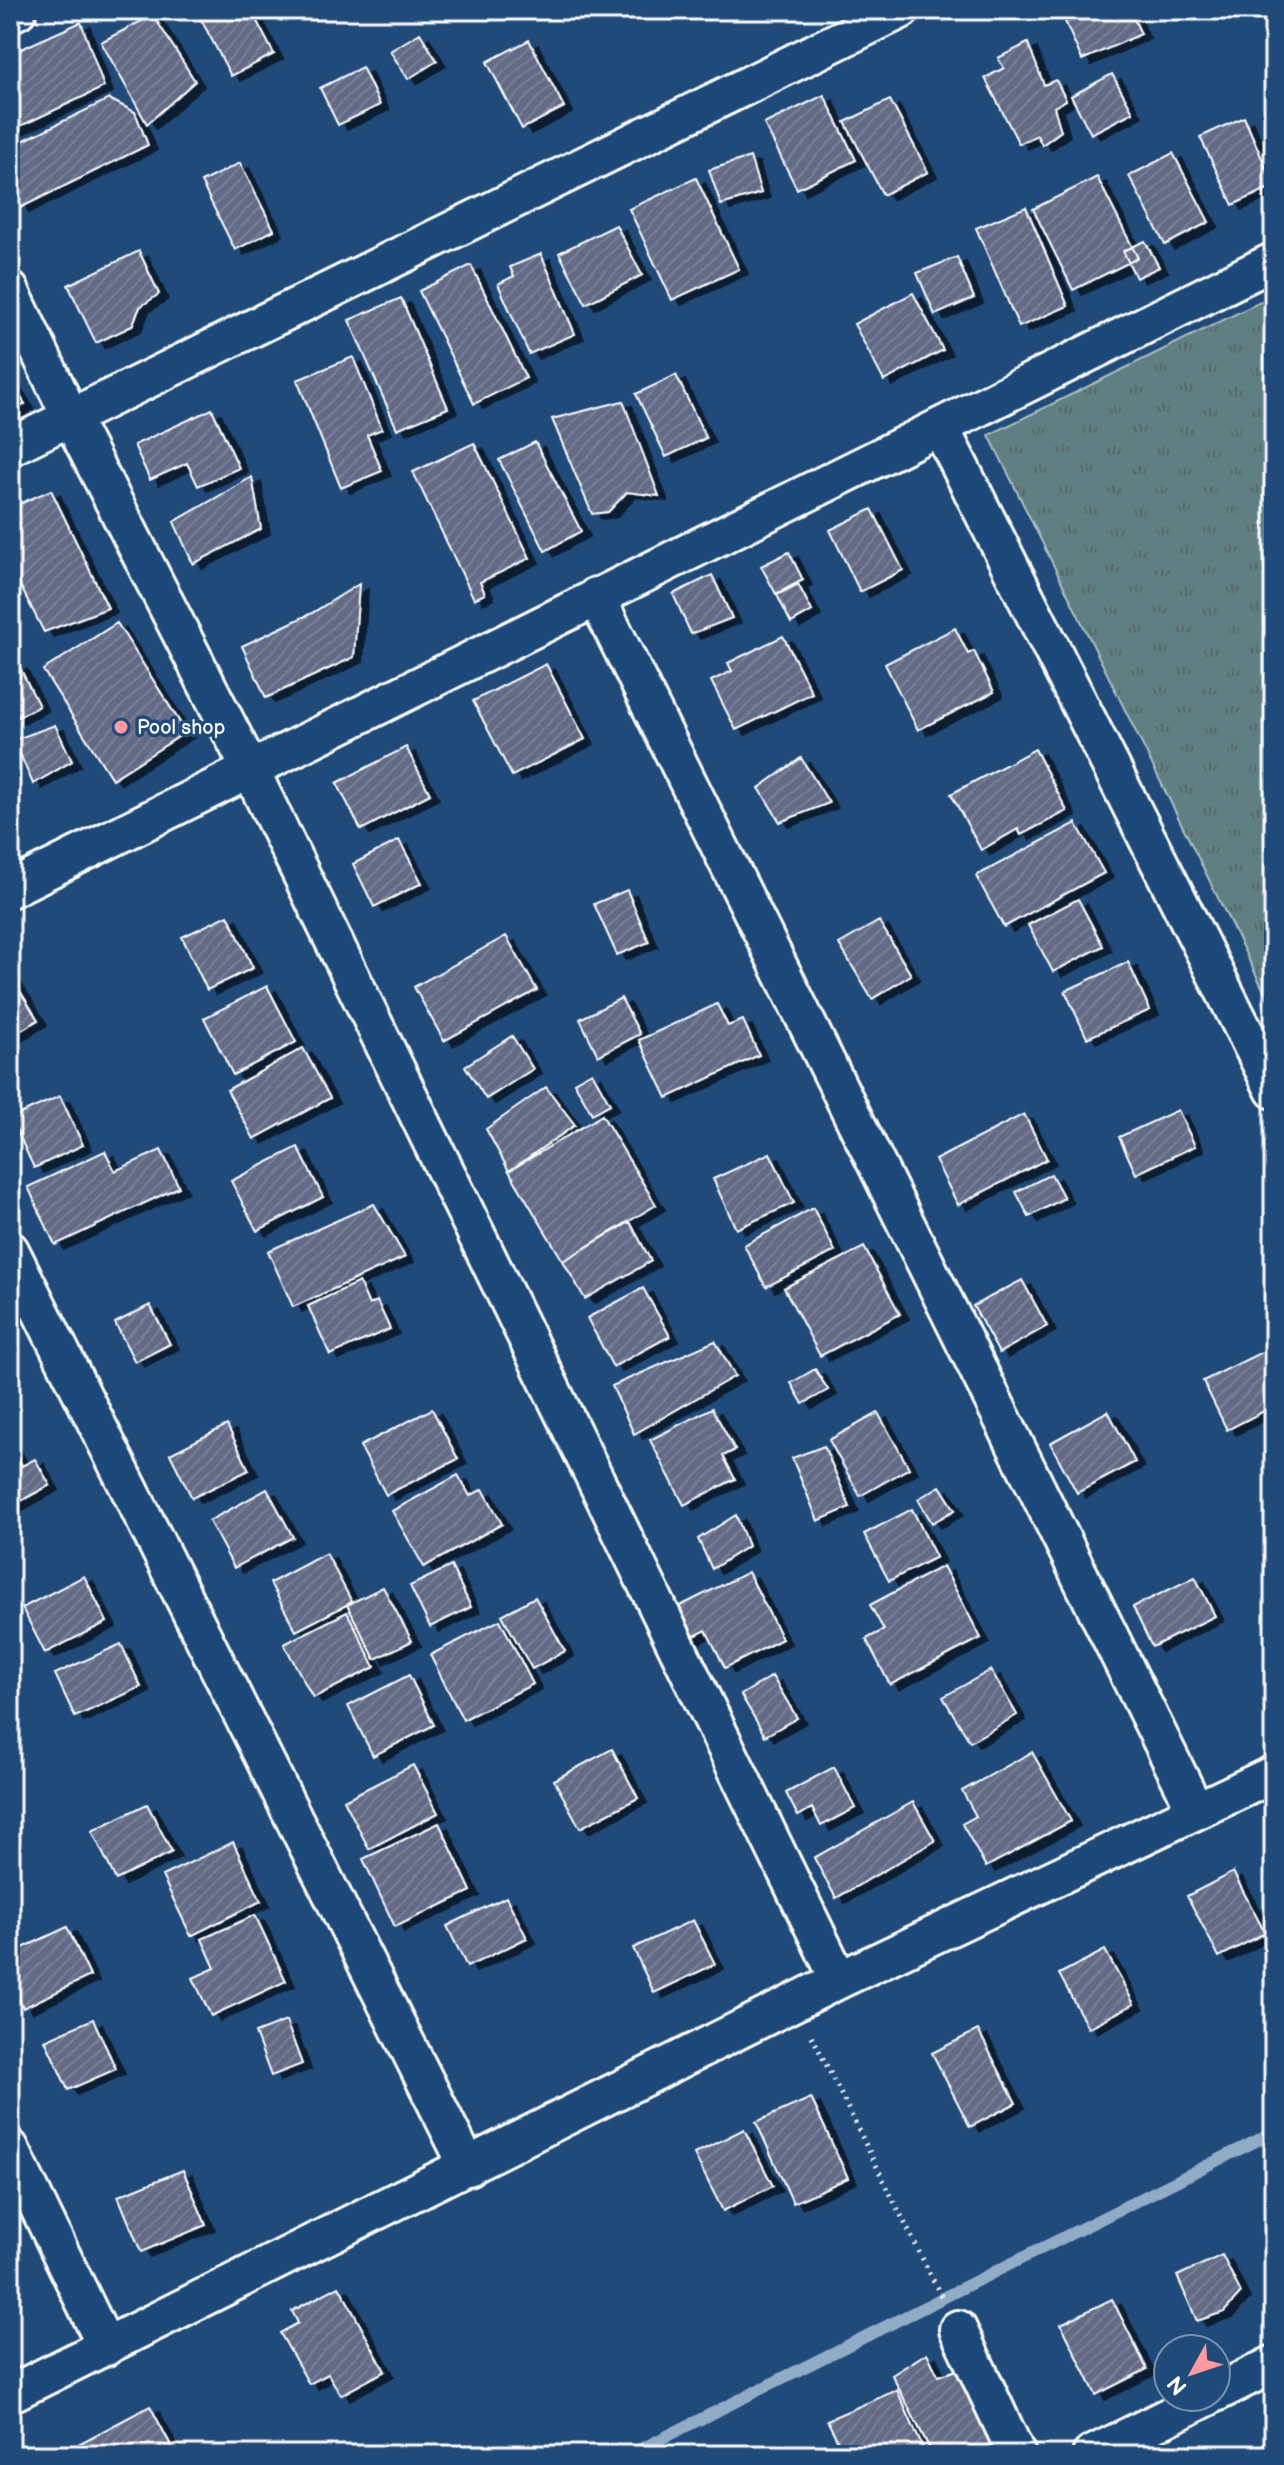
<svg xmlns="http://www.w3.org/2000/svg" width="1284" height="2465" viewBox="0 0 1284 2465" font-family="'Balsamiq Sans',sans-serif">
<defs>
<pattern id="grass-tufts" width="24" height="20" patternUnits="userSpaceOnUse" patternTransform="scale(2)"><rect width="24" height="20" fill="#5f7f83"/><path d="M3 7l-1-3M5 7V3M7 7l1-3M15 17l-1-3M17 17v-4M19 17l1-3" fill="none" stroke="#56686a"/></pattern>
<pattern id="building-hatch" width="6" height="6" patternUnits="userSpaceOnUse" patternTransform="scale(2)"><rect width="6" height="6" fill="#626a86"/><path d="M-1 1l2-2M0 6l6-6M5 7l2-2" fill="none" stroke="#7a8098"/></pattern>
<filter id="shadow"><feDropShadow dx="9" dy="5" stdDeviation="0" flood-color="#0009"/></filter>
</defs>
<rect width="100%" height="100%" fill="#1f4a7a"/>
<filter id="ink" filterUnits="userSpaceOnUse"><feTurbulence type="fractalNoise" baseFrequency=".0125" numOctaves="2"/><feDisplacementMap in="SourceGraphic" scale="16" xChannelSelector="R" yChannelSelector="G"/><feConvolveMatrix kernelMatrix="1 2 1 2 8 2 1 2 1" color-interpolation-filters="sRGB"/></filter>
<g filter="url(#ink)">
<!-- grass -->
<path fill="url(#grass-tufts)" stroke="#afbfc1" stroke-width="2" d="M1274,295v716l-285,-576z"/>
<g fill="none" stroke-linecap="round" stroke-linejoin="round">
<!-- stream -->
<path stroke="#91acc7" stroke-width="12" d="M629,2455l645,-323"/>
</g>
<!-- building -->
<path fill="url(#building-hatch)" stroke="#fff" stroke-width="2" filter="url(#shadow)" d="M196,10h55l23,44 -43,22z
M1060,10h70l11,24 -59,26z
M153,15l42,66 -48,43 -46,-82z
M81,22l23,65 -94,44v-77z
M420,33l17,28 -29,18 -18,-28z
M529,40l35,67 -42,22 -35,-67z
M1028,43l16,42 12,-5 10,20 -12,7 7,24 -19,14 -5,-10 -18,9 -34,-66 19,-10 -6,-10z
M362,67l18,38 -42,20 -18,-37z
M1112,74l21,38 -42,22 -20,-38z
M824,95l32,65 -59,29 -33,-65z
M109,99l26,13 13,33 -128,63 -10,-20v-41z
M890,100l38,72 -45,23 -38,-73z
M1244,117l30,69 -41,19 -33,-68z
M1173,153l36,69 -44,23 -36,-69z
M750,157l11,36 -40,12 -12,-35z
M240,163l34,67 -39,20 -34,-68z
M1097,177l41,81 -65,32 -40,-81z
M696,178l43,91 -67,31 -43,-91z
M1026,207l42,99 -49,21 -43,-99z
M616,225l26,50 -56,29 -27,-51z
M1145,241l14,26 -23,11 -13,-27z
M139,251l20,43 -19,13 -8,19 -36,17 -28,-58z
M541,254l34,80 -46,20 -31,-70 16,-8 -4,-9z
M957,257l17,41 -39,17 -18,-42z
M471,265l55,113 -52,26 -55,-113z
M913,293l30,57 -59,31 -30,-57z
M401,298l47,110 -51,21 -48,-109z
M353,357l29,72 -15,6 15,36 -41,17 -44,-108z
M676,375l30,63 -40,19 -30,-63z
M10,380l15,24 -15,9z
M623,401l36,95 -32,-4 -19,20 -16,2 -40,-95z
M212,409l27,59 -41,18 -11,-23 -37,17 -16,-35z
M535,442l46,89 -36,20 -46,-91z
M474,443l56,115 -50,24 5,12 -11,5 -61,-127z
M252,477l9,52 -68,35 -19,-42z
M51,490l57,118 -64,24 -34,-66v-58z
M872,509l31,61 -43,22 -30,-62z
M789,552l14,28 -27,14 -15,-28z
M712,575l20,43 -41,16 -18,-40z
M359,584l-5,73 -88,41 -24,-52 70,-33z
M798,584l14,27 -21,12 -14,-28z
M117,623l69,109 -74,47 -69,-109z
M955,628l13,26 6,-3 20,41 -76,38 -33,-66z
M783,636l29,57 -76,37 -25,-49 21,-10 -4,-8z
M18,664l21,42 -29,15v-53z
M546,664l39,75 -73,37 -39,-75z
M55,725l17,36 -39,23 -19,-44z
M406,747l24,47 -69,36 -24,-47z
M1035,749l32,62 -46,24 -3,-6 -37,21 -30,-56z
M801,758l28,45 -49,19 -21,-34z
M1076,823l28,50 -100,54 -28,-51z
M399,840l23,43 -48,24 -21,-43z
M627,890l22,52 -32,13 -23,-51z
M1078,899l25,47 -50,26 -25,-47z
M228,915l25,53 -46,22 -25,-53z
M879,921l32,54 -39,24 -33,-55z
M506,936l31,54 -93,51 -30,-54z
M1128,962l22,48 -63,28 -22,-47z
M10,975l28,45 -28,17z
M267,986l29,56 -63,33 -29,-57z
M621,998l19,36 -42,22 -18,-37z
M717,1004l11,22 15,-6 16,35 -92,43 -28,-58z
M512,1036l21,33 -47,30 -21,-33z
M303,1048l27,50 -76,41 -27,-49z
M592,1072l18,32 -18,10 -18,-32z
M546,1087l29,38 -66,46 -23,-42z
M60,1096l23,49 -49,23 -23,-50z
M1178,1110l17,36 -59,28 -17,-37z
M1024,1114l23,45 -89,46 -23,-45z
M602,1115l54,90 -93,56 -54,-90z
M298,1147l25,50 -66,34 -26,-50z
M161,1150l18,37 -124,58 -27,-58 77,-36 10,20z
M770,1153l24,50 -58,26 -23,-50z
M1051,1174l13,24 -35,19 -13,-25z
M374,1204l31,53 -112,50 -25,-56z
M813,1208l22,43 -69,36 -22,-42z
M630,1222l21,39 -66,38 -22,-38z
M864,1247l36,67 -80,42 -36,-68z
M1022,1280l25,46 -48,27 -26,-47z
M359,1282l10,23 8,-4 13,28 -60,26 -22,-49z
M643,1288l27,48 -57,31 -26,-49z
M150,1305l20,39 -35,18 -20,-39z
M715,1341l20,35 -101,58 -22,-48z
M1274,1346v60l-47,24 -24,-49z
M815,1369l13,21 -25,14 -12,-21z
M712,1408l23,42 -12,6 12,23 -51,26 -34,-65z
M432,1409l26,50 -72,36 -26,-49z
M1108,1411l27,51 -58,31 -27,-50z
M878,1413l31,55 -49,28 -31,-56z
M227,1425l22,45 -57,28 -22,-44z
M1274,1439v18l-7,-15z
M824,1446l26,61 -32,14 -26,-63z
M13,1448l9,18 13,-7 15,26 -40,22z
M458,1475l12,21 13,-7 19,35 -78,43 -32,-56z
M940,1486l15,24 -23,13 -14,-24z
M267,1489l26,48 -59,31 -25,-47z
M912,1509l24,48 -47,24 -25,-47z
M736,1515l12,31 -36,23 -14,-30z
M326,1553l26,49 -56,29 -26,-48z
M451,1566l20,41 -41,20 -20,-41z
M943,1566l38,72 -91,47 -24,-46 18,-9 -14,-25z
M748,1572l34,67 -57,29 -19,-38 -23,12 -15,-30z
M84,1576l23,46 -62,31 -23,-45z
M1195,1577l20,39 -63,31 -19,-40z
M383,1587l29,54 -37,18 -28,-54z
M535,1597l30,54 -33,18 -30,-54z
M347,1612l28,55 -62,31 -29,-54z
M500,1620l33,64 -70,36 -33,-65z
M121,1644l20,43 -66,30 -20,-43z
M991,1670l26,45 -47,27 -27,-45z
M409,1675l25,50 -61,31 -25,-50z
M772,1676l25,42 -32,18 -24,-41z
M612,1749l26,49 -58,30 -26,-48z
M1032,1752l39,69 -85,46 -24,-43 14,-8 -14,-25z
M413,1765l25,48 -69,36 -25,-49z
M834,1767l21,41 -34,18 -9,-18 -14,8 -12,-23z
M913,1802l22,39 -99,57 -22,-40z
M147,1804l25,48 -56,28 -24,-49z
M439,1823l32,68 -76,36 -32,-68z
M233,1842l28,59 -70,35 -29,-60z
M1233,1872l32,61 -46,24 -32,-61z
M506,1897l21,41 -60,29 -20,-41z
M255,1915l31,66 -75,35 -18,-38 22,-10 -13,-29z
M693,1920l22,44 -61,29 -21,-45z
M67,1927l23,49 -67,32 -13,-28v-26z
M1105,1950l29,54 -46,24 -29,-54z
M93,2019l23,50 -48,21 -23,-50z
M286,2021l16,43 -31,12 -16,-43z
M978,2030l38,73 -46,24 -38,-74z
M811,2098l37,80 -55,25 -37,-81z
M744,2129l29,57 -50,25 -29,-57z
M183,2170l23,55 -65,27 -23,-56z
M1222,2255l19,38 -17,19 -27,9 -20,-45z
M339,2286l46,85 -44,24 -13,-21 -19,10 -29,-51 18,-10 -6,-12z
M1112,2299l35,70 -51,26 -35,-71z
M927,2353l11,23 28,-9 36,85 -8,3h-61l-41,-80z
M897,2390l29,65h-81l-18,-35z
M150,2406l26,49h-101l-4,-7z"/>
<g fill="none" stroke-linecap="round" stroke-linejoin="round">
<!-- street casing -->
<g stroke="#fff" stroke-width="42">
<path id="street" d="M10,14l8,-4
M10,290l61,128 179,351 589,1211
M940,427l334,663
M10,447l891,-437
M596,596l600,1215
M10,889l1264,-628
M10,1250l458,917
M10,2148l96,199
M958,2329l59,126
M1216,2393l58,-29
M10,2394l829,-414 435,-206
M1091,2455l117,-58"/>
</g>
<!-- path -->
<path stroke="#fff" stroke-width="5" stroke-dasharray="2 6" stroke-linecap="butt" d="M812,2036l129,260"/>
<!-- street -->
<use href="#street" stroke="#1f4a7a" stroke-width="36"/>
</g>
</g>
<!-- markers -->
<circle fill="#ff9aa2" stroke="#1f4a7a" stroke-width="3" cx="121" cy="727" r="8"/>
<g text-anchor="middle" stroke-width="7" stroke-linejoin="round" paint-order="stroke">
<!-- poi labels -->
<g font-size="20" fill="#fff" stroke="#1f4a7a" text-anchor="start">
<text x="137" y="734">Pool shop</text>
</g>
</g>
<!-- margin -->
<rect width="1284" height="2465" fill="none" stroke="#1f4a7a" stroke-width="40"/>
<rect x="20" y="20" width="1244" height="2425" fill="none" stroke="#fff" stroke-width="3" filter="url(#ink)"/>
<!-- north arrow -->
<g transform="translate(1192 2373) rotate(230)"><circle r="38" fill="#1f4a7a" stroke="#7992af" stroke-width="2"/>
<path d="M0-6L14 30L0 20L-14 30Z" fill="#ff9aa2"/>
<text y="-12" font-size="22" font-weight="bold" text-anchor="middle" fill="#ffffff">N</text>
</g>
</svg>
